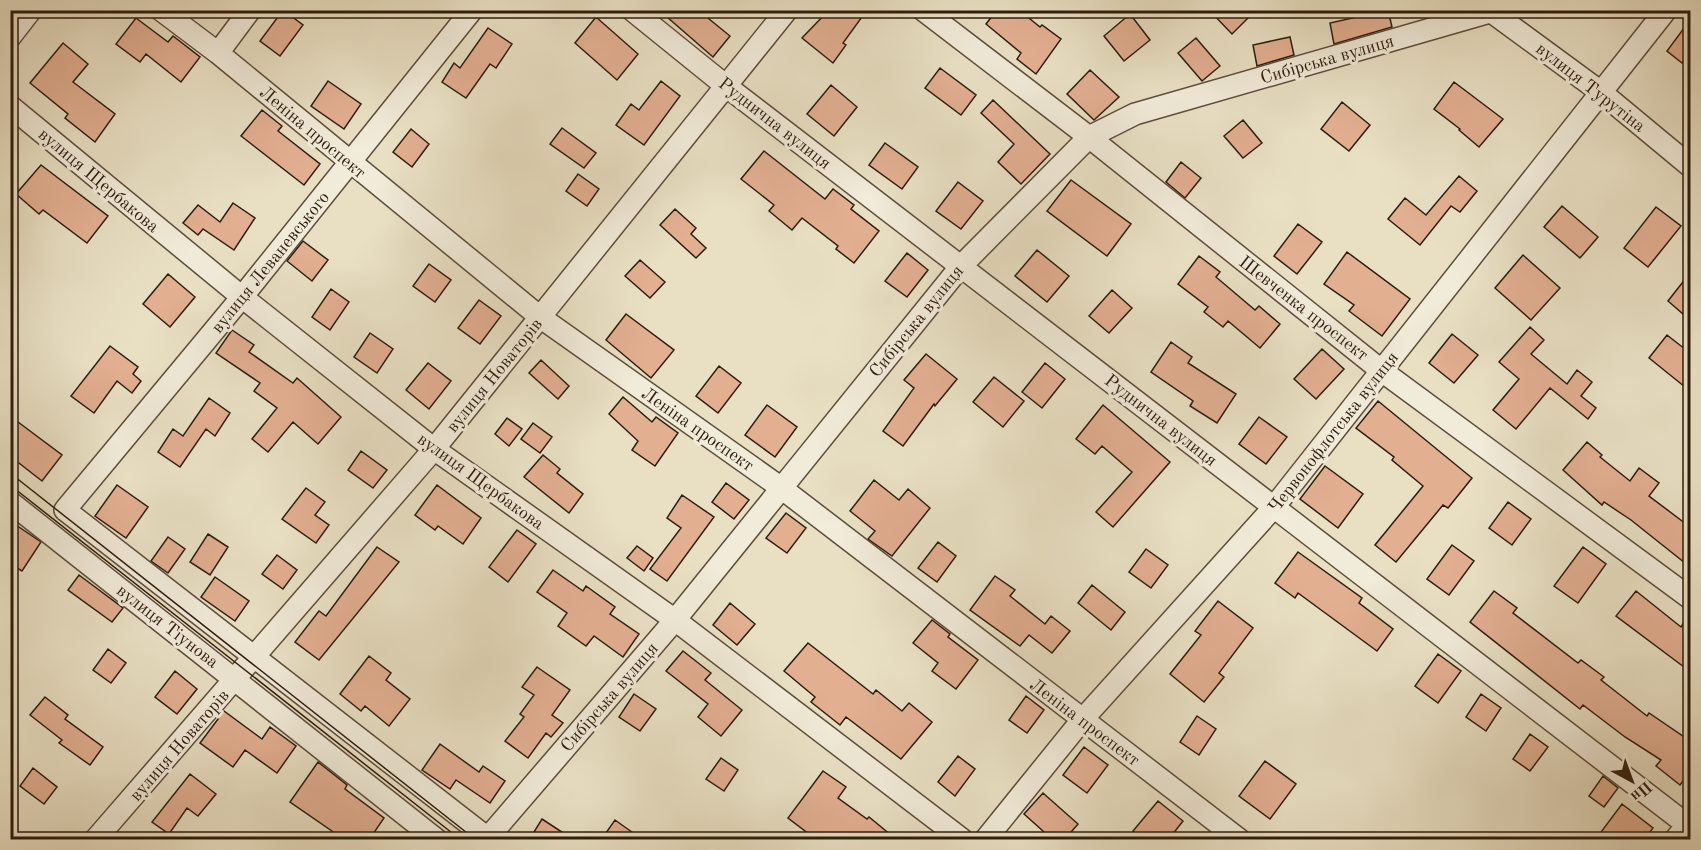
<svg xmlns="http://www.w3.org/2000/svg" width="1701" height="850" viewBox="0 0 1701 850" font-family="'Old Standard TT',serif">
<rect width="100%" height="100%" fill="#e9e0c4"/>
<filter id="stains"><feTurbulence type="fractalNoise" baseFrequency=".00333" numOctaves="4"/><feColorMatrix values="0 0 0 0 .2 0 0 0 0 .09 0 0 0 0 .02 0 0 0 .5 -.17"/></filter>
<radialGradient id="worn" r=".72"><stop offset=".6" stop-color="#630" stop-opacity="0"/><stop offset="1" stop-color="#630" stop-opacity=".3"/></radialGradient>
<!-- building -->
<path fill="#e2af91" stroke="#2e1c0d" stroke-width="1.5" d="M283,10l20,15 -23,31 -20,-15z
M659,10h39l32,26 -17,21z
M829,10h38l-24,33 3,2 -13,18 -31,-25z
M997,10h22l21,17 2,-2 19,14 -25,35 -19,-15 4,-6 -35,-29z
M1209,10h47l-24,24z
M1388,10l4,17 -58,17 -4,-21z
M1130,14l20,26 -26,21 -20,-25z
M596,17l42,37 -21,26 -42,-37z
M136,18l32,24 5,-6 27,21 -19,25 -35,-28 -6,8 -24,-18z
M1690,20v33l-8,10 -15,-12z
M488,28l24,16 -16,24 -6,-4 -24,34 -24,-16 12,-19 6,5z
M1290,37l4,18 -37,11 -4,-21z
M1196,38l24,28 -18,15 -24,-28z
M63,43l25,21 -15,18 42,32 -20,28 -30,-24 3,-4 -38,-31z
M940,68l36,27 -15,20 -36,-27z
M1090,70l29,27 -25,23 -27,-26z
M328,81l33,23 -17,25 -33,-23z
M661,81l19,15 -36,49 -28,-20 15,-21 8,6z
M1454,82l49,37 -24,28 -20,-17 1,-1 -26,-20z
M831,85l26,22 -23,29 -27,-22z
M993,100l57,54 -29,30 -23,-22 16,-18 -33,-31z
M1342,102l28,23 -21,26 -28,-22z
M262,110l20,16 -4,5 42,33 -16,21 -63,-49z
M1243,120l19,23 -19,15 -19,-22z
M562,128l34,25 -12,15 -34,-24z
M411,129l18,15 -17,23 -19,-15z
M885,143l33,24 -16,22 -33,-24z
M764,151l61,48 8,-10 21,16 -3,4 28,22 -25,32 -18,-14 2,-3 -36,-28 -10,12 -23,-19 5,-6 -33,-26z
M1181,162l20,16 -16,20 -19,-16z
M41,165l67,51 -21,27 -44,-33 -4,4 -23,-20z
M578,174l21,15 -12,17 -21,-15z
M1459,176l18,15 -17,21 -9,-6 -31,39 -32,-26 17,-21 21,17z
M1071,180l60,44 -24,32 -60,-45z
M958,182l25,19 -22,28 -25,-18z
M233,203l22,15 -21,32 -31,-21 -5,6 -15,-12 15,-18 22,17z
M1562,206l36,31 -18,21 -36,-31z
M1656,207l25,19 -33,41 -24,-19z
M675,209l21,19 -5,6 15,14 -10,10 -36,-33z
M1298,224l24,18 -25,32 -23,-18z
M303,241l25,19 -16,21 -25,-20z
M1037,250l32,26 -22,26 -32,-26z
M1347,252l63,47 -28,37 -33,-25 5,-6 -30,-21z
M907,253l21,17 -21,27 -22,-16z
M1523,255l37,33 -29,32 -36,-32z
M1199,256l21,16 -4,5 39,33 4,-4 21,18 -20,24 -32,-27 -5,6 -19,-15 4,-5 -30,-23z
M640,260l25,22 -15,16 -25,-22z
M429,264l22,16 -16,22 -22,-16z
M1690,273v47l-22,-19z
M168,274l27,23 -25,30 -27,-23z
M331,289l18,13 -19,28 -18,-13z
M1112,290l20,18 -23,25 -20,-17z
M479,300l22,16 -21,28 -22,-16z
M626,314l48,36 -23,28 -45,-38z
M1530,327l14,13 -13,14 36,30 10,-14 15,12 -11,14 15,12 -8,11 -38,-31 -34,41 -23,-19 26,-31 -20,-17z
M232,330l22,15 -5,7 44,31 4,-5 44,39 -23,27 -25,-22 -25,30 -16,-13 25,-31 -23,-17 6,-8 -44,-30z
M370,333l23,16 -16,24 -23,-16z
M1452,334l26,21 -24,28 -25,-20z
M1667,335l23,18v38l-41,-33z
M1171,342l21,15 -4,6 48,31 -19,29 -27,-17 3,-5 -42,-29z
M110,346l28,21 -5,7 8,7 -9,12 -15,-12 -23,32 -23,-17z
M1322,349l22,20 -28,30 -22,-20z
M926,354l31,25 -22,27 -1,-2 -31,42 -20,-15 31,-43 -10,-8z
M541,360l28,26 -11,13 -29,-26z
M428,363l23,18 -22,28 -23,-19z
M1045,363l20,16 -23,29 -20,-16z
M719,366l22,17 -23,30 -22,-17z
M994,377l30,24 -21,26 -30,-25z
M623,397l29,25 4,-5 22,16 -23,33 -23,-16 6,-9 -29,-27z
M209,398l21,15 -15,23 -9,-7 -26,38 -22,-15 15,-23 10,7z
M1378,401l94,77 -24,30 -5,-3 -47,57 -21,-17 48,-59 -31,-26 2,-3 -38,-29z
M767,405l30,22 -22,30 -30,-22z
M1103,405l67,57 -57,65 -17,-15 36,-40 -30,-26 -7,8 -19,-15z
M10,416l52,39 -20,26 -27,-21h-5z
M1259,417l28,20 -21,27 -27,-20z
M507,418l15,11 -13,17 -14,-12z
M533,423l19,14 -12,16 -19,-14z
M1587,442l15,13 -2,2 30,24 9,-13 20,15 -10,13 41,31v40l-59,-47 -27,-18 -2,3 -39,-35z
M361,451l26,19 -14,18 -25,-18z
M543,455l17,14 -3,4 26,21 -14,19 -45,-36z
M1325,466l38,28 -25,34 -38,-29z
M874,480l25,20 9,-11 22,19 -38,48 -24,-17 7,-8 -25,-20z
M726,483l23,17 -15,19 -22,-17z
M117,485l31,22 -22,31 -31,-22z
M437,485l44,33 -18,26 -25,-18 -3,4 -20,-15z
M306,488l19,14 -10,13 14,10 -13,18 -34,-24z
M682,495l32,22 -47,64 -17,-12 31,-41 -14,-10z
M1508,502l23,17 -19,26 -23,-17z
M786,513l20,15 -19,25 -21,-15z
M10,521l31,21 -19,29 -12,-7z
M517,530l19,14 -28,38 -19,-15z
M208,534l20,13 -18,28 -20,-13z
M168,537l17,12 -17,24 -17,-12z
M938,542l18,14 -19,26 -19,-14z
M1452,545l22,16 -25,34 -22,-16z
M637,546l16,12 -9,13 -17,-13z
M377,547l22,15 -80,98 -24,-18 24,-31 7,5z
M1583,547l23,17 -28,39 -24,-17z
M1146,549l22,16 -17,23 -22,-16z
M1298,552l64,46 -3,5 34,26 -16,22 -79,-58 -3,5 -20,-15z
M277,555l20,15 -14,19 -21,-15z
M553,570l30,21 3,-5 29,21 -5,7 29,20 -16,23 -29,-21 -8,10 -28,-20 9,-13 -30,-21z
M79,575l44,33 -11,14 -44,-32z
M995,576l20,14 -5,6 35,28 6,-8 19,15 -18,22 -23,-18 -9,11 -50,-36z
M215,577l34,24 -14,20 -34,-24z
M1092,585l33,27 -14,18 -33,-27z
M1494,591l23,17 -4,5 65,50 3,-3 23,17 -3,3 46,36 2,-3 41,28v31l-10,13 -24,-19 5,-6 -36,-23 -42,-32 -3,4 -110,-87z
M1636,591l45,36 9,-14v45l-6,9 -68,-51z
M1218,601l35,27 -34,45 5,4 -20,25 -34,-28 31,-39 -6,-4z
M730,603l25,21 -18,21 -24,-20z
M932,620l18,14 -2,3 30,23 -22,29 -24,-18 6,-8 -25,-20z
M808,643l65,51 3,-4 26,21 7,-8 23,19 -31,37 -55,-42 -6,8 -29,-23 4,-5 -31,-26z
M108,649l18,14 -15,20 -18,-13z
M683,651l28,22 -6,7 37,30 -21,26 -23,-19 10,-13 -42,-33z
M1438,654l23,17 -23,32 -23,-17z
M369,656l22,17 -5,7 24,19 -21,27 -24,-20 -4,5 -21,-17z
M537,667l33,23 -18,25 11,8 -12,14 -5,-4 -18,25 -23,-17 19,-24 -4,-3 14,-19 -12,-8z
M175,671l22,18 -20,25 -22,-17z
M634,694l22,15 -16,22 -21,-14z
M1481,694l20,14 -15,23 -20,-14z
M1026,696l18,14 -17,23 -18,-13z
M45,697l23,18 -3,4 38,28 -13,18 -31,-22 3,-3 -32,-25z
M224,711l38,28 8,-12 26,19 -19,27 -32,-23 -12,17 -33,-24z
M1197,716l19,13 -17,26 -19,-13z
M1530,734l18,13 -18,24 -17,-12z
M440,744l39,28 4,-6 22,15 -15,22 -34,-23 -6,9 -28,-19z
M1084,747l24,18 -21,28 -24,-18z
M958,756l17,13 -20,27 -17,-14z
M721,758l17,12 -14,21 -18,-12z
M1265,761l31,23 -26,35 -31,-23z
M318,762l29,23 -2,4 39,29 -15,22h-24l-55,-38z
M33,768l24,19 -13,17 -24,-18z
M823,771l23,16 -8,11 29,21 2,-2 28,23h-80l-29,-22z
M190,774l26,20 -18,22 -11,-8 -18,26 -17,-12z
M1603,776l15,12 -14,19 -15,-11z
M1043,793l35,31 -14,16h-11l-29,-26z
M1158,801l25,20 -15,19h-25l-10,-9z
M1622,804l31,24 -9,12h-33l-10,-8z
M542,819l32,21h-45z
M615,820l28,20h-42z"/>
<g fill="none" stroke-linecap="round" stroke-linejoin="round">
<!-- minor casing -->
<g stroke="#5d4d3b" stroke-width="24">
<path id="minor" d="M161,10l57,43 322,264 240,170 460,353
M472,10l-230,287 -177,213 425,330
M632,10l94,76 964,741
M923,10l166,127 293,234 308,227
M1489,10l113,83 88,73
M10,37l21,-27
M218,53l32,-43
M10,106l232,191 192,152 241,171 288,220
M10,502l427,338
M95,840l339,-391 353,-439
M486,840l189,-220 286,-354 128,-129 46,-23 355,-102
M985,840l97,-120 192,-213 392,-497
M1675,840l15,-19"/>
</g>
<!-- minor -->
<use href="#minor" stroke="#f1ebd9" stroke-width="21"/>
<!-- tram -->
<path stroke="#2e1c0d" stroke-width="1.5" d="M10,19l8,-9
M10,473l466,367
M10,485l451,355"/>
</g>
<g text-anchor="middle" stroke-width="6" stroke-linejoin="round" paint-order="stroke">
<!-- street labels -->
<g font-size="18" fill="#2e1c0d" stroke="#f1ebd9">
<text transform="translate(1327 59) rotate(-16)" y="6">Сибірська вулиця</text>
<text transform="translate(1591 87) rotate(38)" y="6">вулиця Турутіна</text>
<text transform="translate(775 123) rotate(38)" y="6">Руднична вулиця</text>
<text transform="translate(313 132) rotate(40)" y="6">Леніна проспект</text>
<text transform="translate(99 180) rotate(40)" y="6">вулиця Щербакова</text>
<text transform="translate(270 262) rotate(-51)" y="6">вулиця Леваневського</text>
<text transform="translate(1304 308) rotate(38)" y="6">Шевченка проспект</text>
<text transform="translate(916 321) rotate(-51)" y="6">Сибірська вулиця</text>
<text transform="translate(494 375) rotate(-51)" y="6">вулиця Новаторів</text>
<text transform="translate(1161 420) rotate(38)" y="6">Руднична вулиця</text>
<text transform="translate(698 429) rotate(35)" y="6">Леніна проспект</text>
<text transform="translate(1333 432) rotate(-52)" y="6">Червонофлотська вулиця</text>
<text transform="translate(481 481) rotate(36)" y="6">вулиця Щербакова</text>
<text transform="translate(168 626) rotate(38)" y="6">вулиця Тіунова</text>
<text transform="translate(609 697) rotate(-49)" y="6">Сибірська вулиця</text>
<text transform="translate(1085 722) rotate(37)" y="6">Леніна проспект</text>
<text transform="translate(179 745) rotate(-49)" y="6">вулиця Новаторів</text>
</g>
</g>
<!-- margin -->
<rect width="1701" height="850" fill="none" stroke="#e9e0c4" stroke-width="36"/>
<rect x="12" y="12" width="1677" height="826" fill="none" stroke="#2e1c0d" stroke-width="3"/>
<rect x="18" y="18" width="1665" height="814" fill="none" stroke="#2e1c0d" stroke-width="1.5"/>
<!-- north arrow -->
<g transform="translate(1632 781) rotate(139)" stroke="#f1ebd9" stroke-width="4.5" paint-order="stroke">
<path d="M0-4.5L10 22L0 15L-10 22Z" fill="#2e1c0d"/>
<text y="-9" font-size="16" font-weight="bold" text-anchor="middle" fill="#2e1c0d">Пн</text>
</g>
<rect width="100%" height="100%" filter="url(#stains)"/>
<rect width="100%" height="100%" fill="url(#worn)"/>
</svg>
